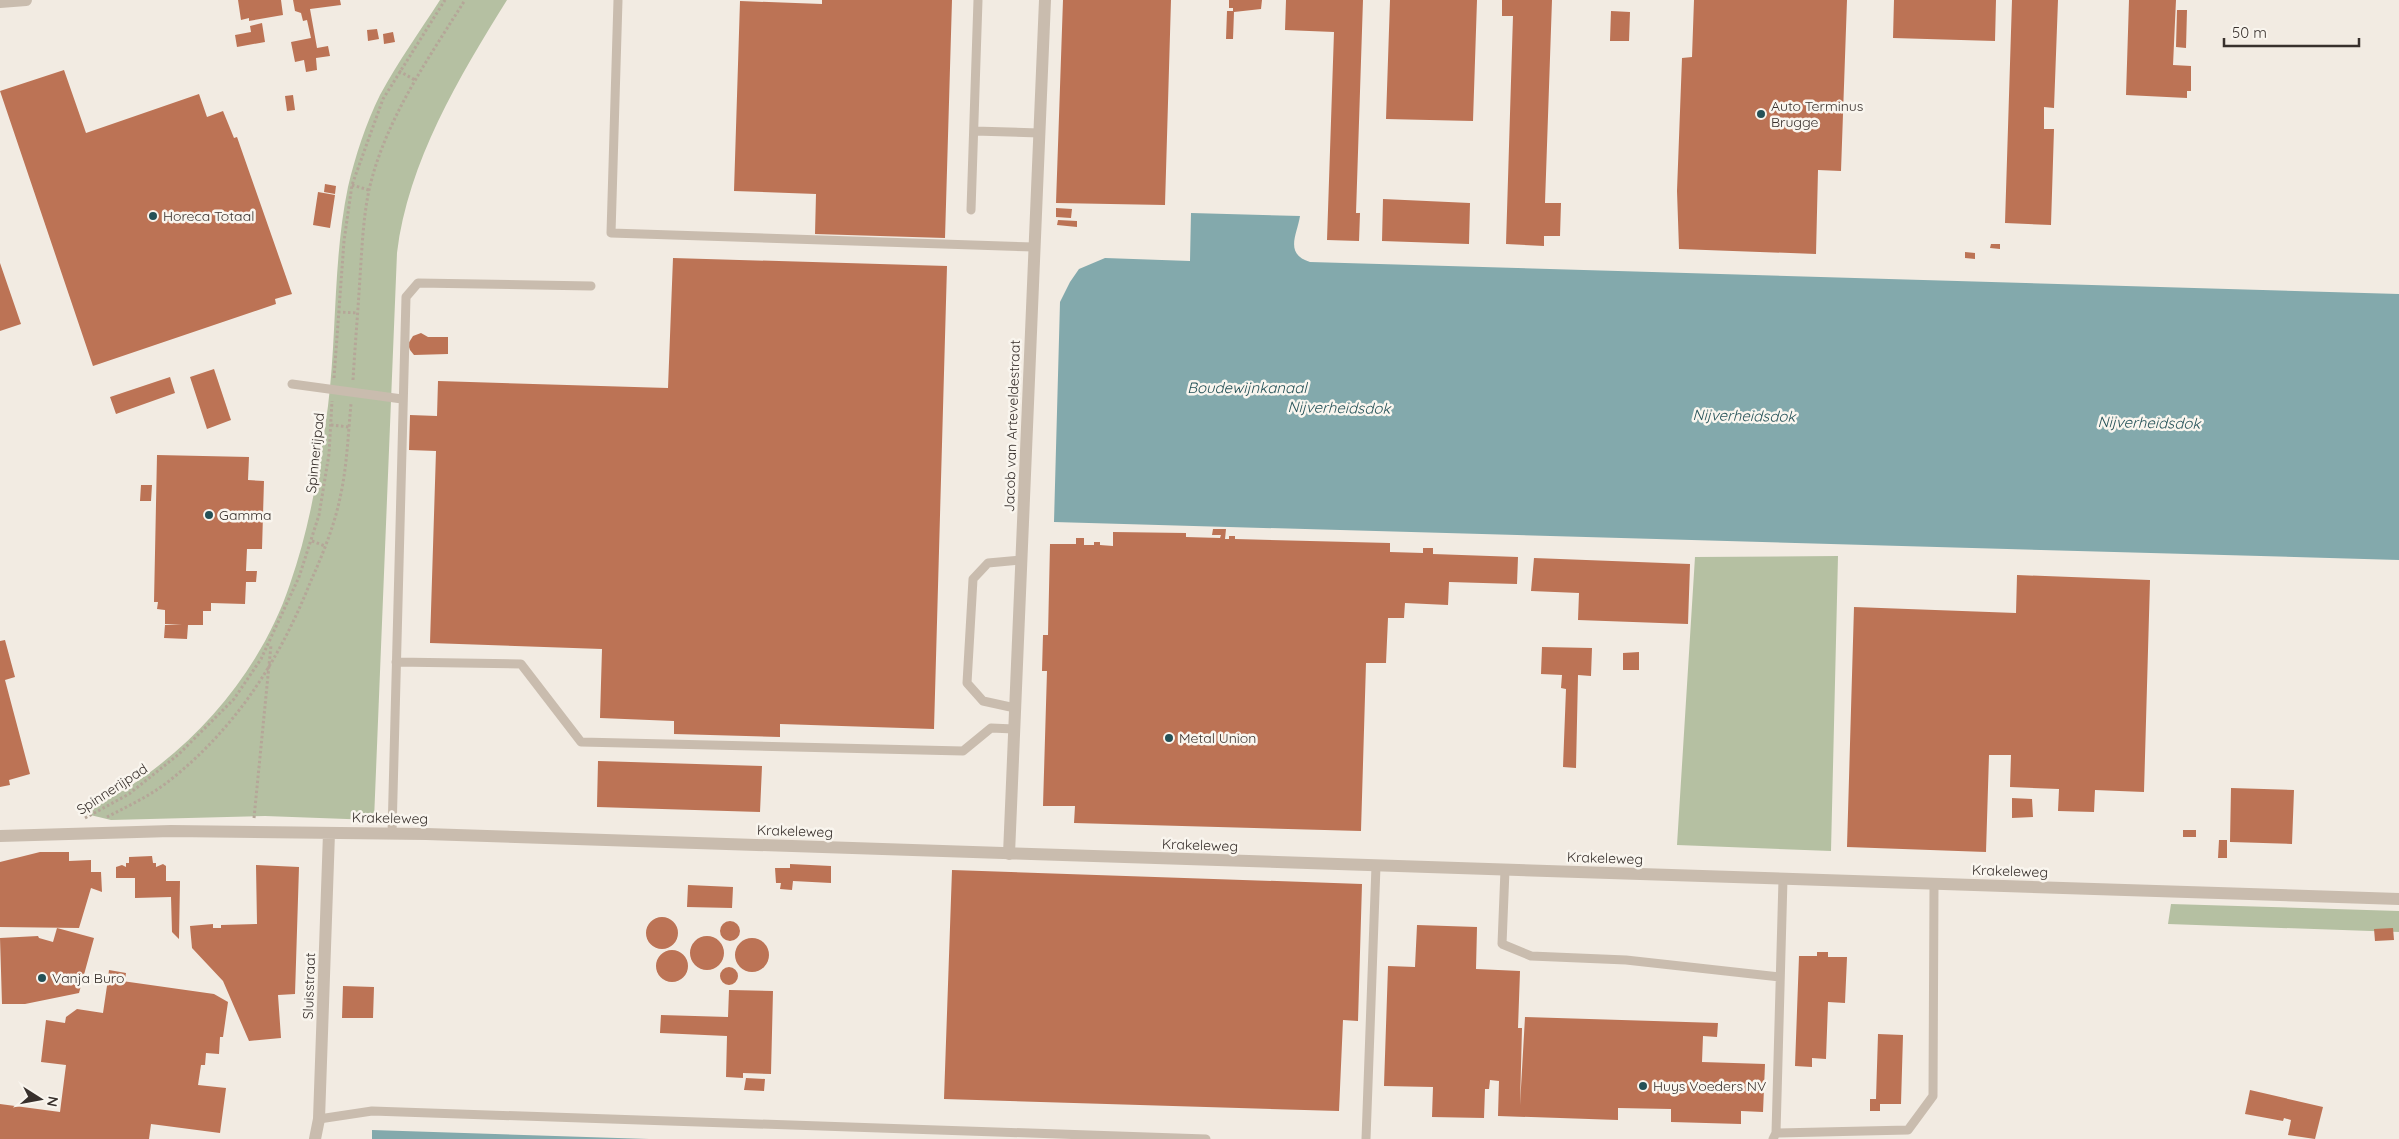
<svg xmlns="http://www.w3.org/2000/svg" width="2399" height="1139" viewBox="0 0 2399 1139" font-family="Quicksand,sans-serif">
<rect width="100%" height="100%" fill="#f2ebe2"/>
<!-- green -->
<path fill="#b5c0a2" d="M440,0h67c-48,77 -99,162 -110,253l-23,567 -109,-4 -154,4 -29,-7c94,-44 175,-130 208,-229 20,-57 30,-119 38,-178 9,-72 5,-147 20,-219 7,-30 18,-64 32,-92 18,-33 40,-64 60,-95z
M1838,556l-7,295 -154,-6 18,-288z
M2171,904l228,7v21l-231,-8z"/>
<!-- water -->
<path fill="#83a9ac" d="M1191,213l109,3c-3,19 -16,38 10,46l1089,32v266l-1345,-38 6,-220 10,-20 9,-13 26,-11 85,3z
M372,1130l277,9h-277z"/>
<!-- building -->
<path fill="#bc7355" d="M238,0h43l2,15 -34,6v-3l-8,2z
M293,0h47l1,5 -31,4 7,39 11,-2 2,10 -14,2 1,12 -11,2 -2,-12 -9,2 -4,-20 20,-4 -4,-18 -4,1 -2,-8 -6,-2z
M822,0h130l-7,238 -130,-4 1,-40 -82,-3 6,-190 82,3z
M1063,0h108l-6,205 -109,-2z
M1229,0h33l-1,9 -27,3 -1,27h-7l1,-28h6v-3h-4z
M1286,0h77l-7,213h4l-1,28 -32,-1 7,-208 -49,-2z
M1390,0h87l-4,121 -87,-2z
M1502,0h50l-7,203h16l-1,33h-16v10l-38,-2 7,-228h-11z
M1694,0h153l-6,171 -23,-1 -2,84 -137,-5 -2,-58 5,-133 10,-1z
M1894,0h102l-1,41 -102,-3z
M2012,0h46l-4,108 -10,-1v22h10l-3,96 -46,-2z
M2129,0h47l-3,65 18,1v25h-4v7l-61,-3z
M2177,10h10l-1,38 -10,-1z
M1611,11l19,1 -1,29h-19z
M262,23l3,19 -28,5 -2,-12 16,-3 -1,-6z
M377,29l2,10 -11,2 -1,-11z
M393,32l2,10 -11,2 -1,-10z
M64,70l22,63 113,-39 8,23 16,-6 11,27 3,-1 55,157 -17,5 1,5 -183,62 -93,-275z
M293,95l2,15 -8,1 -2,-15z
M325,184l11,2 -1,8 -11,-2z
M318,192l17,3 -5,33 -17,-3z
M1383,199l87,4 -1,41 -87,-3z
M1056,208l16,1 -1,9 -15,-1z
M1058,220l19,1v6l-20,-2z
M1991,244h9v5l-10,-1z
M1965,252l10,1v6l-10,-1z
M673,258l274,8 -13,463 -154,-5v13l-106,-3v-13l-74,-3 2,-69 -172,-6 6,-192 -27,-1 1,-35 27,1 1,-35 230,7z
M0,263l21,61 -21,7z
M421,333l7,4h20v17l-34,1 -4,-5 -2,-6 5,-8z
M214,369l17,51 -24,9 -17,-52z
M170,377l5,16 -59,21 -6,-17z
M157,455l92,2 -1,23 16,1 -2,68h-15l-1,22h11l-1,11h-10l-1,22 -34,-1v8h-8v14h-15l-1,14 -23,-1 1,-13 17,-1h-17v-14l-8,-1 1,-7h-4z
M141,485h11l-1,16h-11z
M1213,529h13l-1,10h4v-3h6v3l155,4v9l33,1v-5h10v6l85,3 -1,27 -68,-2 -1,23 -43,-2 -1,15h-16l-2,45h-20l-5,168 -287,-8 1,-17h-32l4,-135h-5l1,-36h5l2,-91h26v-6h8v7h10v-3h6v3l13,1v-14l73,1v4l34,1 1,-3h-9z
M1534,558l156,6 -2,60 -110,-4 1,-27 -48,-2z
M2017,575l133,5 -6,212 -49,-2 -1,22 -36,-1 1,-22 -49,-2 1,-32h-22l-3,97 -139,-5 7,-240 162,6z
M5,640l10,37 -10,3 25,94 -21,6 1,5 -10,2v-146z
M1542,647l50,1 -1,28 -13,-1 -2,93 -13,-1 3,-78 -5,-1 1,-13 -21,-1z
M1639,652v18h-16v-17z
M598,761l164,5 -2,46 -163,-5z
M2231,788l63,2 -2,54 -62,-2z
M2012,798l20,1 1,18 -21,1z
M2183,830h13v7h-13z
M2219,840h8v18h-9z
M40,852h29v9l22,-1v12h10l1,20 -11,-4 -12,40 -79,-1v-65z
M152,856l1,7h3v4l7,-3 3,2v15h14l-1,58 -7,-7 -1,-35 -36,1v-20h-19v-11l6,-2 4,2v-4h3v-6z
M790,864l41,2v17l-38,-2 -1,9 -12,-1 1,-6h-5l-1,-15h15z
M256,865l43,2 -4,127 -17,1 3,43 -32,3 -26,-60 -31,-33 -2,-22 23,-2v4h8v-3l36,-1z
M952,870l410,14 -4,137 -15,-1 -4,91 -395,-12z
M688,885l45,2 -1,21 -45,-1z
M646 933a16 16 0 1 1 32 0a16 16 0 1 1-32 0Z
M720 931a10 10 0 1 1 20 0a10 10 0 1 1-20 0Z
M1417,925l60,2 -1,42 44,2 -2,57h4l-2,77 5,-88 193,6 -1,14 -14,-1 -1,26 63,2 -2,48 -22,-1v13l-70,-2v-13l-53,-1v12l-120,-4 1,-35 -9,-1 -1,9h-4l-1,29 -52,-1 1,-30 -49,-1 4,-120 27,1z
M57,928l37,10 -15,55 -54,11h-23l-2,-66 38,-2 1,2 14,4z
M2393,928l1,12 -19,1 -1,-12z
M690 953a17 17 0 1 1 34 0a17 17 0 1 1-34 0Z
M735 955a17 17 0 1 1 34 0a17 17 0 1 1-34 0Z
M656 966a16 16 0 1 1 32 0a16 16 0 1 1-32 0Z
M1817,952h11v5h19l-2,46 -17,-1 -2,57 -14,-1v9l-17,-1 4,-110h18z
M720 976a9 9 0 1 1 18 0a9 9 0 1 1-18 0Z
M109,970l17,3 -1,7 -17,-2z
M108,979l106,15 14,8 -5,35h-3l-1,17 -13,-1 -1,12h-4l-3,20 28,3 -6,45 -69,-9 -2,15h-149v-35l60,8 6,-47 -25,-3 5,-42 19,3 1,-6 11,-8 26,4z
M343,986l31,1 -1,31h-31z
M729,990l44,1 -2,83 -28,-1v5l-17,-1 1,-41 -67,-3 1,-18 67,2z
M1878,1034l25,1 -2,69h-21v7h-10v-12h6z
M746,1078l19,1 -1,12 -20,-1z
M2250,1090l73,17 -8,32 -27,-4 3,-15 -7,-2 -1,3 -38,-7z"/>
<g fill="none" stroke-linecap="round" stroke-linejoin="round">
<!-- path -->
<path stroke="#b5a698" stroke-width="3" stroke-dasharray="2.5 2.5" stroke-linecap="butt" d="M399,71l16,9
M352,185l17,5
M338,312l20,1
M334,378l10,-137 8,-56 31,-86 62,-99
M353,380c2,-34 5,-69 7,-103 2,-29 3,-58 9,-87 16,-70 59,-131 96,-190
M331,425l18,2
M312,541l13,5
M107,817c21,-11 43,-21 62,-36 66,-52 110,-120 141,-198 12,-27 24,-56 30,-85 7,-31 8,-63 11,-94
M85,818l44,-24 50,-40 55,-55 27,-40 38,-82 20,-62 10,-61 3,-53
M254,818l17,-173"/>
<!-- service -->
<path stroke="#c9bcae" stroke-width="9" d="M618,0l-7,233 423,14
M974,131l65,2
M971,210l7,-210
M292,384l110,15
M396,662l125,2 60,78 382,9 28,-23 23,1
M1015,708l-32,-7 -16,-18 6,-104 15,-16 33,-3
M392,833l14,-536 12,-14 173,3
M1505,870l-3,74 29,12 95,4 154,17
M319,1119l53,-8 834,28
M1776,1133l7,-254
M1366,1139l10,-273
M1773,1139l3,-6 132,-3 25,-34 1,-212"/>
<!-- minor -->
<path stroke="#c9bcae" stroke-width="12" d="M0,2l26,-2
M0,836l171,-5 255,3 1973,65
M1009,854l36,-854
M315,1139l4,-20 10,-286"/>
</g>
<!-- markers -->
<g fill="#245157" stroke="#f9f5ee" stroke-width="2">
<circle cx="1761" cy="114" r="5"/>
<circle cx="153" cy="216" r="5"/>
<circle cx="209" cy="515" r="5"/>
<circle cx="1169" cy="738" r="5"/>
<circle cx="42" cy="978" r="5"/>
<circle cx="1643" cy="1086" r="5"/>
</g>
<g text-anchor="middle" stroke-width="5" stroke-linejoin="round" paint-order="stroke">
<!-- poi labels -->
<g font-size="14" fill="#38302c" stroke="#f9f5ee" text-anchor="start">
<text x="1771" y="111">Auto Terminus<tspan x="1771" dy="16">Brugge</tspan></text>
<text x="163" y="221">Horeca Totaal</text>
<text x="219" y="520">Gamma</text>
<text x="1179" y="743">Metal Union</text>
<text x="52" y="983">Vanja Buro</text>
<text x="1653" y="1091">Huys Voeders NV</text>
</g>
<!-- street labels -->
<g font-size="14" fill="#38302c" stroke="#f9f5ee">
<text transform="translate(1012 426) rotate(-88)" y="5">Jacob van Arteveldestraat</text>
<text transform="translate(315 453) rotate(-84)" y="5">Spinnerijpad</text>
<text transform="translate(112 789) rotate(-33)" y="5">Spinnerijpad</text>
<text transform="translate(390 818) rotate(1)" y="5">Krakeleweg</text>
<text transform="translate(795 831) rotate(2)" y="5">Krakeleweg</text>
<text transform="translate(1200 845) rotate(2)" y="5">Krakeleweg</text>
<text transform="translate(1605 858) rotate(2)" y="5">Krakeleweg</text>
<text transform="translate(2010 871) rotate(2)" y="5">Krakeleweg</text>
<text transform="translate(309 986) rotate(-88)" y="5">Sluisstraat</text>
</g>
<!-- water labels -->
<g font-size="15" font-style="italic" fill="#245157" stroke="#f9f5ee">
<text x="1247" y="393">Boudewijnkanaal</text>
<text transform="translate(1339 408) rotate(1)" y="5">Nijverheidsdok</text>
<text transform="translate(1744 416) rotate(1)" y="5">Nijverheidsdok</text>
<text transform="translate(2149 423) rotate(1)" y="5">Nijverheidsdok</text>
</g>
</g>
<!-- north arrow -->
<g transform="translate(40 1099) rotate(101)" stroke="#f9f5ee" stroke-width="4" paint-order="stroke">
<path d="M0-4L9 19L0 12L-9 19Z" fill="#38302c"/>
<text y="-8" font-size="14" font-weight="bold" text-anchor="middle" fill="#38302c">N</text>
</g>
<!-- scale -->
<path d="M2224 38v8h135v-8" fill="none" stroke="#38302c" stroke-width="2.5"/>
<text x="2232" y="38" font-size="15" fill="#38302c" stroke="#f9f5ee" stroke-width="4" paint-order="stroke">50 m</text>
</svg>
